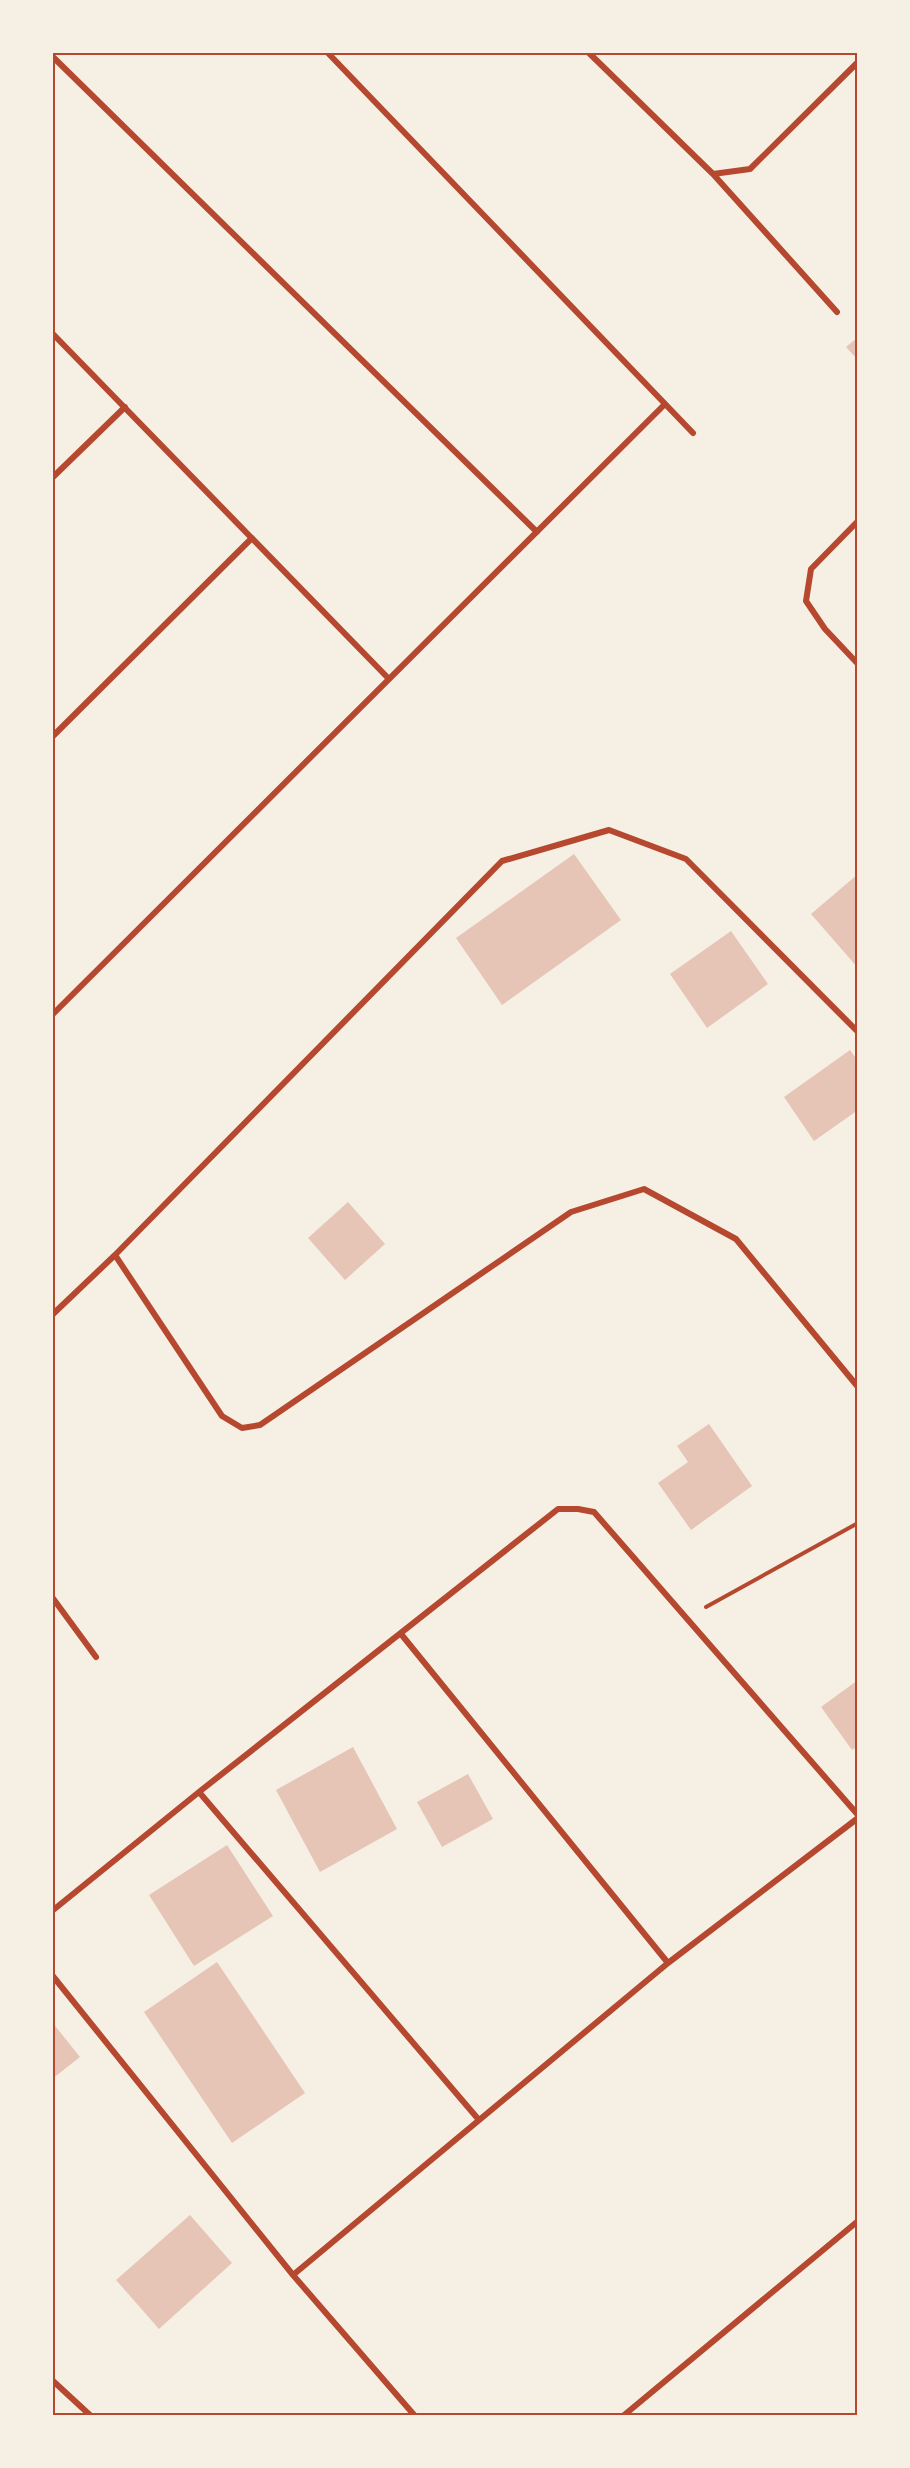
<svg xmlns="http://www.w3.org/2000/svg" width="910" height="2468" viewBox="0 0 910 2468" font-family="Karla,sans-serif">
<rect width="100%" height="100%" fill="#f6efe4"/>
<!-- building -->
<path fill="#e6c5b7" d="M858,337v23l-12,-13z
M574,854l47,66 -119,85 -46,-67z
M858,874v94l-47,-54z
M731,931l37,53 -61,44 -37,-54z
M850,1050l8,11v49l-44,31 -30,-44z
M348,1202l37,42 -40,36 -37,-42z
M709,1424l43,62 -61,44 -33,-47 30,-21 -11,-16z
M858,1680v66l-6,4 -31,-43z
M353,1747l44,82 -77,43 -44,-82z
M468,1774l25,45 -51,28 -25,-45z
M227,1845l46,71 -79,50 -45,-71z
M217,1962l88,131 -73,50 -88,-131z
M52,2022l28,35 -28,22z
M190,2215l42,48 -73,66 -43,-49z"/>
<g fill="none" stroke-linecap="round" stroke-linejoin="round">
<!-- path -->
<path stroke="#b5482f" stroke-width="4" d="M706,1607l152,-84"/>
<!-- minor -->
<path stroke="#b5482f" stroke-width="6" d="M327,52l366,381
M588,52l125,122 37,-5 108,-107
M52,56l485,476
M713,174l124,138
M52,333l337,346
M52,478l73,-71
M858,521l-47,48 -5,32 19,28 33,35
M52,737l200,-199
M52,1015l613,-611
M858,1032l-172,-173 -77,-29 -107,31 -387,394 107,161 20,12 18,-3 311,-213 73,-23 92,50 122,148
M52,1315l63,-60
M52,1597l44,60
M401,1634l267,329
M199,1792l280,328
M52,1911l147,-119 359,-283h20l16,3 264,303
M52,1975l241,300 122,141
M293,2275l375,-312 190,-145
M52,2380l39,36
M623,2416l235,-195"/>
</g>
<!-- border -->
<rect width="910" height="2468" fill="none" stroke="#f6efe4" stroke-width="108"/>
<rect x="54" y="54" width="802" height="2360" fill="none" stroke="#b5482f" stroke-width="2"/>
</svg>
